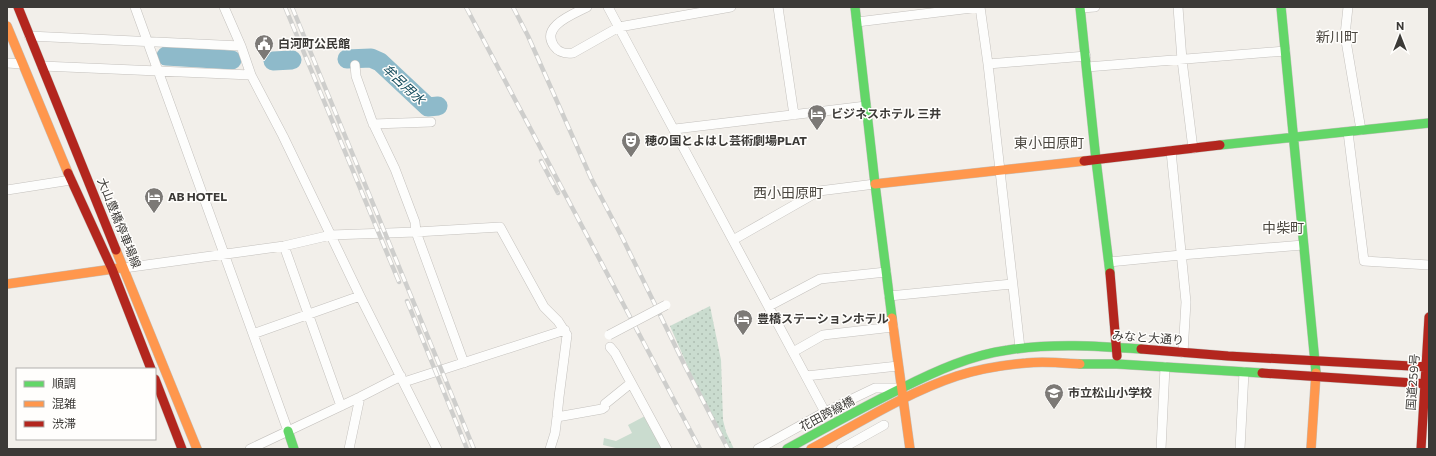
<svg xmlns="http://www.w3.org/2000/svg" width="1436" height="456" viewBox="0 0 1436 456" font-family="Commissioner,'Noto Sans JP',sans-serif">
<defs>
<pattern id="park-dots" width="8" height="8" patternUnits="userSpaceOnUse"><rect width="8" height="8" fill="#cadccf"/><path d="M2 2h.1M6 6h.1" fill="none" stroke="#aebeb2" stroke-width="1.8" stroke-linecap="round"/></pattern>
</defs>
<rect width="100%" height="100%" fill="#f2efea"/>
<!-- grass -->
<path fill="#cadccf" d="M645,416l18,33h-43l-17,-4 1,-7 12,3 16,-8 -4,-8z"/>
<!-- park -->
<path fill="url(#park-dots)" d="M710,306l11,54 2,60 3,12 8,17h-4l-39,-75 -21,-48z"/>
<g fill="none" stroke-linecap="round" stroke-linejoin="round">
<!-- river -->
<path stroke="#8ebaca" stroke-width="19" d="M166,56l66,4
M347,59l24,-1 9,4 48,45 10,-1
M273,61l19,-1"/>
<!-- street casing -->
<g stroke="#c4c1bd" stroke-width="10">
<path id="street" d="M135,7l153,424
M224,7l17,39 10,29 32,61 77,160 77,153
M587,7c-13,7 -47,19 -33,39 5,7 11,8 19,7l46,-26 112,-20
M608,7l217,405
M778,7l16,108
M980,7l8,57 32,284
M1178,7l4,53 11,89
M1348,7l-3,28 16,95
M1081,8l14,-1
M857,22l123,-15
M29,36l212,10
M7,63l15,1
M988,64l98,-8
M355,65l1,11 16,45 23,48 20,53 1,10 48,131
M42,66l209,9
M1087,67l198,-16
M373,124l58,-2
M675,129l191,-23
M1348,132l16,129 65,4
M1171,151l15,151 -3,51
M7,190l64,-10
M733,240l86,-49 56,-7
M284,246l57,160
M1109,262l72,-7 122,-10
M124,268l160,-22 47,-11 85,-3 84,-5 44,80 14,14 9,14 -8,62 -2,20 -2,16 -5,16
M889,296l123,-12
M769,306l51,-27 66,-7
M253,334l107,-38
M610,347l5,6 52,96
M793,352l30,-17 70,-8
M806,376l92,-10
M404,382l161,-52
M557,417l45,-8 3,-2v-3l26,-21
M250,449l110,-52 41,-21
M349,449l11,-52
M758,449l67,-37 50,-24h25
M841,449l43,-24
M1161,449l4,-82
M1240,449l4,-77"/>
</g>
<!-- fast casing -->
<g stroke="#c4c1bd" stroke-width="10">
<path id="fast" d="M855,7l20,177 17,134
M1080,7l16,153 14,113
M1281,7l35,366
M1220,145l209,-22
M1080,364h37l145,9
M288,431l6,18
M787,449c38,-21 76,-42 115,-61 34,-17 69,-33 106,-38 44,-7 89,-4 133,-1"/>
</g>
<!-- slow casing -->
<g stroke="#c4c1bd" stroke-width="10">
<path id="slow" d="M7,26l61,147
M875,184l209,-23
M116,250l81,199
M7,284l113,-16
M892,318l18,131
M811,449c46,-25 97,-57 146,-73 22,-7 46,-11 69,-13 18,-2 37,0 54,1
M1311,449l5,-76"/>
</g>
<!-- jam casing -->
<g stroke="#c4c1bd" stroke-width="10">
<path id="jam" d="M18,7l98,243
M1084,161l136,-16
M68,173l44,96 39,100
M1110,273l7,83
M1141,349l87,7 201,11
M1262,373l167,11
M155,379l27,70
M1421,449l8,-132"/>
</g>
<!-- street -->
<use href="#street" stroke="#fdfdfc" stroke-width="9"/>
<!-- fast -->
<use href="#fast" stroke="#63d668" stroke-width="9"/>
<!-- slow -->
<use href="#slow" stroke="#ff974d" stroke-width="9"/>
<!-- jam -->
<use href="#jam" stroke="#b3261e" stroke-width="9"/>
<!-- rail casing -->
<g stroke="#cececc" stroke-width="4.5">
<path id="rail" d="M285,7l114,275
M292,7l182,442
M466,7l234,442
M513,7l15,29 63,142 32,61 62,127 43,83
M541,161l17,32
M407,301l60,148"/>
</g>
<!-- rail -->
<use href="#rail" stroke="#fffefc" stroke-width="3" stroke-dasharray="9" stroke-linecap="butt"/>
<!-- street-bridge casing -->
<g stroke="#c4c1bd" stroke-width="10" stroke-linecap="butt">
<path id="street-bridge" d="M609,335l57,-30"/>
</g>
<!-- street-bridge -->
<use href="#street-bridge" stroke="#fdfdfc" stroke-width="9"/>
</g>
<!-- icons -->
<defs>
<g id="civic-pin" transform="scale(1)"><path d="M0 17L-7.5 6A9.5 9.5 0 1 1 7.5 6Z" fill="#7c7976" stroke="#fffefc"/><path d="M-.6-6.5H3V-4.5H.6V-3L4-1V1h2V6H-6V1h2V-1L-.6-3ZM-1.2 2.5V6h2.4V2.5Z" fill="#fff"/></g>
<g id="hotel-pin" transform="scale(1)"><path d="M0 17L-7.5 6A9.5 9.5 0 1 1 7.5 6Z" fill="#7c7976" stroke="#fffefc"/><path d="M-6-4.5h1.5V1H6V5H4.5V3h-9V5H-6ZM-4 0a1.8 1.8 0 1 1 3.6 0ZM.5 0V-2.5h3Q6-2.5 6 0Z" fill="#fff"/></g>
<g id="theatre-pin" transform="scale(1)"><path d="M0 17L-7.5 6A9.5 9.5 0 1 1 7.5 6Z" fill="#7c7976" stroke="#fffefc"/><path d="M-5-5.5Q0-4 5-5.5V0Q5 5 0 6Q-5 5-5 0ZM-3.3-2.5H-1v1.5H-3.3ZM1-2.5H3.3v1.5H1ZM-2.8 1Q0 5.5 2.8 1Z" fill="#fff"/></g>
<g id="school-pin" transform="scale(1)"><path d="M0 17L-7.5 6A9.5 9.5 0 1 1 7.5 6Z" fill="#7c7976" stroke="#fffefc"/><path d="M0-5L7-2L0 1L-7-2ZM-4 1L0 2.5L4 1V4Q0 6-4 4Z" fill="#fff"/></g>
</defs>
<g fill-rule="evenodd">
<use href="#civic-pin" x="264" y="44"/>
<use href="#hotel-pin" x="817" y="114"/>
<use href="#theatre-pin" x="631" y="141"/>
<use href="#hotel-pin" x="154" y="197"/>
<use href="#hotel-pin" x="743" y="319"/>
<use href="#school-pin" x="1054" y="393"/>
</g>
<g text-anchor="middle" stroke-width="3" stroke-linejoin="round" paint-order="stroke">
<!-- poi labels -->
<g font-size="12" font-weight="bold" fill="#3c3a37" stroke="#fffefc" text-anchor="start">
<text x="278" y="48">白河町公民館</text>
<text x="831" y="118">ビジネスホテル 三井</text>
<text x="645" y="145">穂の国とよはし芸術劇場PLAT</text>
<text x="168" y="201">AB HOTEL</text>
<text x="757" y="323">豊橋ステーションホテル</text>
<text x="1068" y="397">市立松山小学校</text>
</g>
<!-- street labels -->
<g font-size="12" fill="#3c3a37" stroke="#fffefc">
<text transform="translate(119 223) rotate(68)" y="4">大山豊橋停車場線</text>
<text transform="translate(1148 338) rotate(4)" y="4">みなと大通り</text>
<text transform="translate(1413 382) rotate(-86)" y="4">国道259号</text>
<text transform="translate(827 414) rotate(-28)" y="4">花田跨線橋</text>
</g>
<!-- water labels -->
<g font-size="13" font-style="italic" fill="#0e4759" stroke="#fffefc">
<text transform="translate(404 84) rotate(43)" y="5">牟呂用水</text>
</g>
<!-- quarter labels -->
<g font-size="14" fill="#4c4841" stroke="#fffefc">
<text x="1337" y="42">新川町</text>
<text x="1049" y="148">東小田原町</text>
<text x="788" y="198">西小田原町</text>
<text x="1283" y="233">中柴町</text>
</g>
</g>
<!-- border -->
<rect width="1436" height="456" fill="none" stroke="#3c3a37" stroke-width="16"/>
<!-- legend -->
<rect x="16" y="368" width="140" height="72" fill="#fffefc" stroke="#b1b0ad"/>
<rect x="24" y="381" width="20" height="6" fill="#63d668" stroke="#b1b0ad"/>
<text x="52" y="388" font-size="12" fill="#3c3a37">順調</text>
<rect x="24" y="401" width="20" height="6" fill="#ff974d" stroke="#b1b0ad"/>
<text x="52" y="408" font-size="12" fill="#3c3a37">混雑</text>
<rect x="24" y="421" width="20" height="6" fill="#b3261e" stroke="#b1b0ad"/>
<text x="52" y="428" font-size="12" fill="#3c3a37">渋滞</text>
<!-- north arrow -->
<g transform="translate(1400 36)" stroke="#fffefc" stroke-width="3" paint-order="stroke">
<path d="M0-3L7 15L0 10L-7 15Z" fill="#3c3a37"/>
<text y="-6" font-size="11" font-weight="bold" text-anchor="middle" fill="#3c3a37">N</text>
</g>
</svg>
